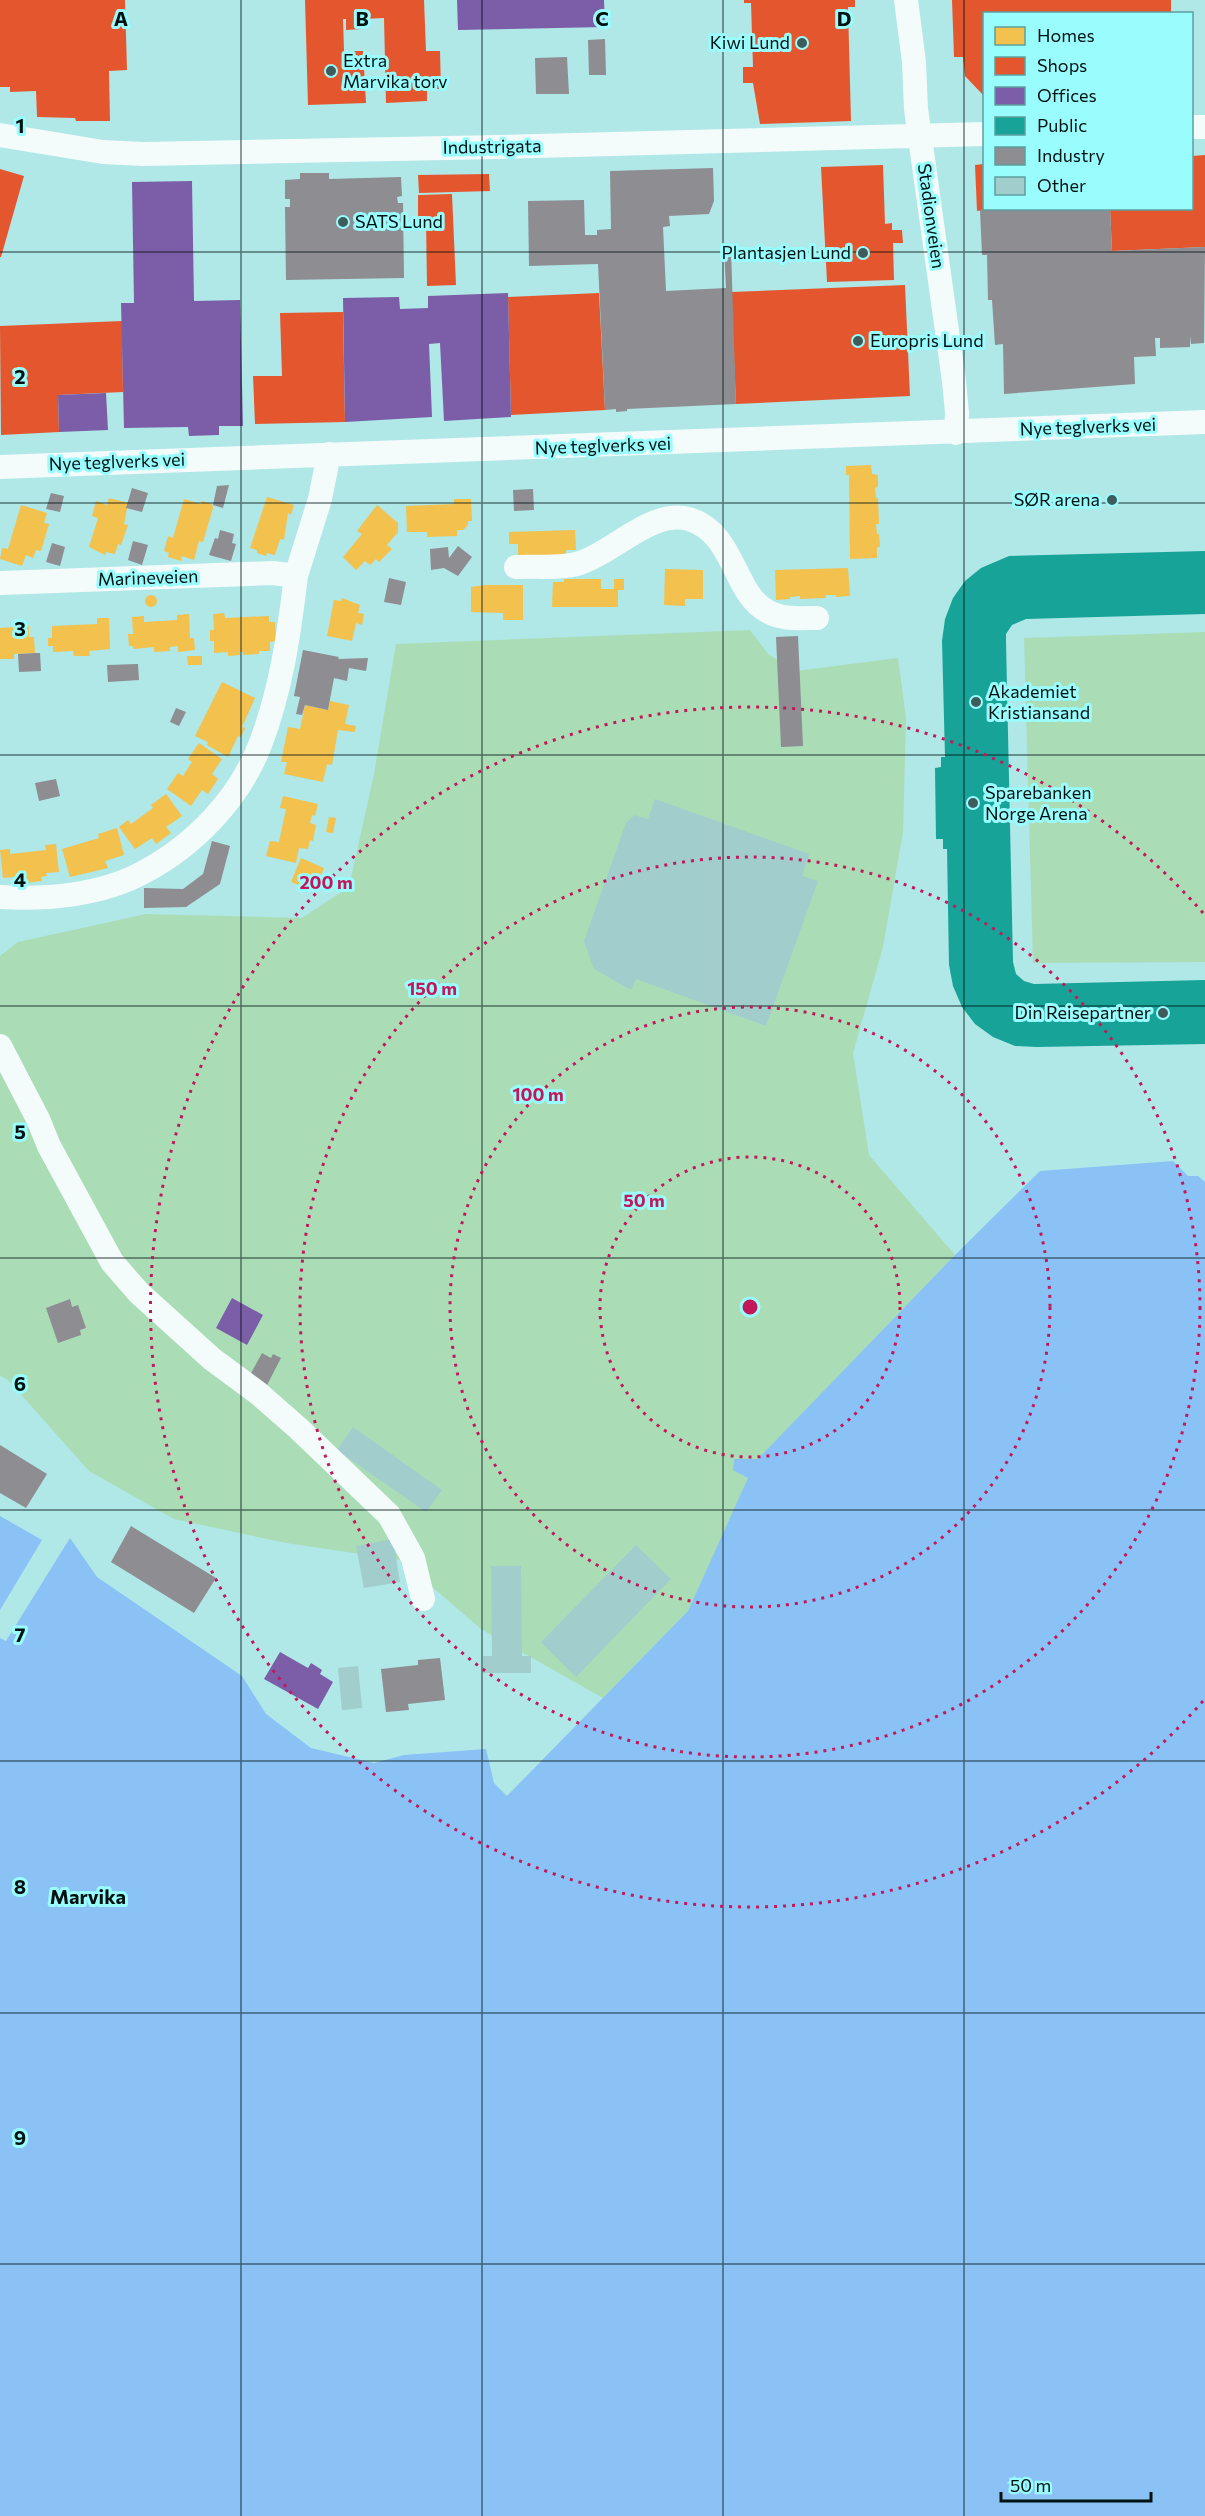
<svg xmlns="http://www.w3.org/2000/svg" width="1205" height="2516" viewBox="0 0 1205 2516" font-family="Commissioner,sans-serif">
<rect width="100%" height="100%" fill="#b0e7e7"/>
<!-- green -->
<path fill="#aaddb6" d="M750,630l18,24 28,17 102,-13 8,60 -3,114 -20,115 -30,106 16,102 86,100 -197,205 -70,151 -85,87 -122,-69 -80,-69 -115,-17 -112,-24 -85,-48 -81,-91 -8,-4v-420l18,-14 128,-28 156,4 47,-31 25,-113 22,-130z
M1205,632v330l-172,1 -9,-325z"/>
<!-- water -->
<path fill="#8ac2f6" d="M1173,1161l15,15h10l7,6v1334h-1205v-878l6,3 64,-103 27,39 145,99 24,38 45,34 63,15 30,-8 82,-6 8,34 13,13 181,-185 60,-133 -15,-8 1,-11h24l197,-204 85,-84z
M0,1516l42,24 -42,70z"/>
<!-- homes -->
<path fill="#f2c14e" d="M871,465l1,9 6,1v12l-3,1 1,10h2l1,26h-3l1,10h2l1,13h-3v11l-27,1 -1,-84h-3v-9z
M267,497l27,8 -3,10 -3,-2 -4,27 -4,-1 -5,16 -8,-2 -1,3 -9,-3v-3l-7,-2z
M109,498l19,5 -4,21 4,1 -7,20 -3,-1 -3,10 -9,-2 -1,3 -16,-8 9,-29 -6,-2 4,-15 11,4z
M184,499l17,5 1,-3 10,3 1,4 -10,34 -4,-1 -5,19 -12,-4 -1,5 -13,-4 1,-4 -5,-2 4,-15 5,2z
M454,499h17l1,22h-4v4l-5,5h-6v6l-30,1v-5h-20l-1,-26 48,-2z
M21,505l26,8 -3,10 5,1 -8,27 -5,-1 -3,8 -7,-3 -4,11 -22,-7 2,-11 6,1z
M377,505l21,18v9l-11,13 5,4 -13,13 -3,-3 -6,6 -5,-4 -9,9 -13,-13 19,-23 -5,-3z
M575,530l1,20h-10v8l-48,-1v-13h-9v-12z
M848,568l2,28 -14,1v-2h-10v3l-26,1v-3l-10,1v2l-14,1 -1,-30z
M665,569l38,1v29h-18v7l-21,-1z
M564,579h37v10h13v-10h10v11h-6v17h-66l1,-25h11z
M485,585h38v35h-20v-7l-32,-1v-25z
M145 601a6 6 0 1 1 12 0a6 6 0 1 1-12 0Z
M342,598l18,7 -2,8 6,1 -2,11 -6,-2 -4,18 -25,-5 7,-36 7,1z
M224,613l1,5 44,-2v6h6l1,19 -6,1v9h-11v3l-16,1v-3h-3v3l-12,1v-4l-14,1v-12h-4v-11h4l-1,-16z
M189,614l1,24h4l1,12 -17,2v-6l-8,1v4l-16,1v-5l-21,2v-3h-4l-1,-12h5l-1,-17 12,-1v6l33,-2v-5z
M97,618h12l1,31 -21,2 1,5h-16l-1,-5 -20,1v-6h-5v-8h4v-12l45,-2z
M29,626v11h5l1,16 -21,1v5h-14v-31z
M187,656h15v9h-14z
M222,682l33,16 -13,29 3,1 -4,9 -3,-1 -10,21 -21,-12 1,-3 -13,-6z
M330,701l19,4 -4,19 11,2 -1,6 -17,-2 -6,35 -5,-1 -4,18 -39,-8 3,-12h-6l7,-35 12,2 5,-24 23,5z
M199,743l23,16 -10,15 6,5 -10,15 -6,-4 -11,16 -24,-17 11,-16 5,3 9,-14 -4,-3z
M166,794l16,22 -16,11 5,6 -15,11 -4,-6 -17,11 -16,-22 9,-7 3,4 22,-16 -2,-3z
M283,796l35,8 -3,12 -3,-1 -2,8 6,2 -3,16 -3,-1 -2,9 -9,-1 -3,15 -30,-7 4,-15 9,1 7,-33 -6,-1z
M329,817l7,1 -3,15 -7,-1z
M117,828l7,27 -19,6 3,7 -38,9 -8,-28 37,-11 -1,-4z
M56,844l3,28 -13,1 1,3 -6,1 1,4 -9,1 -10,2v-8l-20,2 -3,-28 10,-1v5l36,-4 -1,-5z
M301,858l23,10 -10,23 -23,-9z"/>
<!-- shops -->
<path fill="#e4572e" d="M0,0h125l2,70 -18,1 1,50h-34l-1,-3 -38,-1 -1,-26 -26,1v-5h-10z
M305,0h119l2,51h14l1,38h-14v12l-41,2 -2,-85 -22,1v10l-16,1v-11h-3l1,32h19l3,52 -58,2z
M744,0h111v7h-7l3,114 -91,3 -7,-41h-10v-16h10l-2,-64h-7z
M952,0h219v14h-187v82l-19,-20 -2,-19h-9z
M1205,155v92l-93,4 -2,-43h82v-52z
M984,164v46l-7,1 -2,-46z
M883,165l2,59 7,-1v7h10l1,13h-10l1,37 -67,2 -6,-115z
M0,169l24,7 -23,81h-1z
M489,174l1,17 -71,2 -1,-18z
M452,194l4,91 -29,1 -1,-68h-8v-23z
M905,285l5,111 -174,8 -5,-112z
M599,293l6,117 -94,5 -3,-118z
M343,312l2,110 -90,2 -2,-48h29l-2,-63z
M122,321l1,71 -65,3 1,37 -58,3 -1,-109z"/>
<!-- offices -->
<path fill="#7b5ea7" d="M457,0h147l1,27 -147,3z
M192,181l2,120 46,-1 3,126h-24v9l-30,1 -1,-9 -64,1 -3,-125h13l-2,-121z
M508,293l3,124 -67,4 -4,-78 -11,1 3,73 -87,5 -2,-124 56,-1 1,12 28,-1v-12z
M106,393l2,37 -49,2 -1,-37z
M232,1298l31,17 -16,30 -31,-17z
M280,1652l28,16 3,-5 11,7 -2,4 13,8 -15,27 -54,-30z"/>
<!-- public -->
<path fill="#17a398" d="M1205,551v63l-179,5 -14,6 -6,9v7l7,321 3,12 8,7 10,3 171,-4v64l-168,3 -22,-1 -22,-9 -18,-13 -13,-17 -9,-21 -4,-21 -2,-116h-4v-10h-7l-1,-71 6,-1v-10h4l-3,-116 3,-22 8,-21 12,-17 16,-13 28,-12z"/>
<!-- industry -->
<path fill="#8d8d92" d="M605,39l1,36h-17l-1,-35z
M567,57l2,37h-33l-1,-36z
M713,168l1,33 -5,13 -40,2 1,10 -7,1 3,64 60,-3 -2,-39h7l5,155 -109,5v2l-11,1v-3l-11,1 -7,-146 -69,2 -1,-65 56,-1 1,35h12v-5l14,-1 -1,-58z
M300,173h29v6l72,-2 1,19 -5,1 1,6h5l1,75 -118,2 -1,-73h5v-8h-5v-19l15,-1z
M1015,208h95l2,43 93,-4 -1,96 -13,1 -1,-8v11l-30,1v-10h-5l1,18 -22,1 1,27 -131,10 -1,-50 -8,1 -3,-45h-4l-1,-45h-5l-2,-45z
M229,485l-6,23 -10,-3 4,-19z
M132,488l16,5 -6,19 -16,-4z
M533,489l1,21 -20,1 -1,-21z
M51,493l13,3 -4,16 -14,-3z
M220,530l14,4 -2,9 4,1 -5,17 -22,-6 6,-17 3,1z
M133,541l15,4 -6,20 -14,-5z
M52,543l13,4 -5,19 -14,-4z
M458,546l14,11 -14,19 -14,-8 -13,2 -1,-21 18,-2 1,11z
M389,578l17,4 -5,23 -17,-3z
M798,636l5,110 -22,1 -5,-110z
M303,650l36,7 -1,2 30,-1 -2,13 -17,-3 -2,13 -13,-3 -6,32 -23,-5 -3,10 -6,-1 4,-17 -6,-1z
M35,653h5l1,18 -22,1 -1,-18z
M138,664l1,16 -31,2 -1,-17z
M176,708l10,4 -7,14 -9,-4z
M56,779l4,17 -21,5 -4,-18z
M212,841l18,5 -10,38 -34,23 -42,1v-20l39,1 20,-15z
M70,1299l2,8 6,-2 8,23 -6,2 1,5 -23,8 -12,-35z
M262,1353l9,5 2,-4 8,4 -14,27 -17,-10z
M0,1445l47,29 -21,34 -26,-15z
M131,1526l85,52 -22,35 -83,-51z
M440,1658l5,42 -37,4 1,6 -23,2 -5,-43 37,-4v-5z"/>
<!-- building -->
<path fill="#a1cdcd" d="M655,799l154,55 -7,22 16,5 -52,145 -130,-47 -5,11 -37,-21 -10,-28 42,-118 8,-8 14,4z
M353,1427l89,63 -16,22 -89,-62z
M393,1539l7,43 -36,6 -8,-42z
M636,1545l35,34 -95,98 -35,-35z
M491,1566h30l1,90h9v17h-48v-17h9z
M358,1666l4,42 -20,2 -4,-42z"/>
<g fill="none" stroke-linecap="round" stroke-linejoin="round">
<!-- street -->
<path stroke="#f3fbfb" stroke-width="24" d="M906,0l8,62 2,47 38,272 3,32 -1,20
M1192,127h13
M0,135l103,17 40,2 355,-7 486,-13
M0,467l1205,-45
M516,567c20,-1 45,2 64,-4 34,-11 72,-54 109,-44 46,14 44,74 78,92 15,9 33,7 50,7
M0,583l273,-10 23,3 24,-77 9,-45
M0,897c46,3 101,-2 142,-24 52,-27 97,-74 118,-128 21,-54 29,-111 36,-169
M0,1046l38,73 11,27 63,116 27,31 73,66 46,34 40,35 91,87 24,43 10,41"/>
</g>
<!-- grid -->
<path fill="none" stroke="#011" stroke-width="1.5" stroke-opacity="0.55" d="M241,0v2516M482,0v2516M723,0v2516M964,0v2516M0,252h1205M0,503h1205M0,755h1205M0,1006h1205M0,1258h1205M0,1510h1205M0,1761h1205M0,2013h1205M0,2264h1205"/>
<!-- distance rings -->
<g fill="none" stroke="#c2185b" stroke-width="3" stroke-dasharray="3 6">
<circle cx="750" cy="1307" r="150"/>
<circle cx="750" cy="1307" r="300"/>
<circle cx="750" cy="1307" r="450"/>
<path d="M1203 1701A600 600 0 1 1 1203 913"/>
</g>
<!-- markers -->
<g fill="#3e5c5c" stroke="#9afdfd" stroke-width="2">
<circle cx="802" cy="43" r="6"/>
<circle cx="331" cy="71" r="6"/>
<circle cx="343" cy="222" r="6"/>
<circle cx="863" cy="253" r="6"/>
<circle cx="858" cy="341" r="6"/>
<circle cx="1112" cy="500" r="6"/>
<circle cx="976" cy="702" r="6"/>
<circle cx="973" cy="803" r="6"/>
<circle cx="1163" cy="1013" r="6"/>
</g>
<g text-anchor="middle" stroke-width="6" stroke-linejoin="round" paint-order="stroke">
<!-- poi labels -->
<g font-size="18" fill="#011" stroke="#9afdfd" text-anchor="start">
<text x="790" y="49" text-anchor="end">Kiwi Lund</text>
<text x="343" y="67">Extra<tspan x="343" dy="21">Marvika torv</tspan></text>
<text x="355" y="228">SATS Lund</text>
<text x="851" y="259" text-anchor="end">Plantasjen Lund</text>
<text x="870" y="347">Europris Lund</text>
<text x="1100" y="506" text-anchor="end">SØR arena</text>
<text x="988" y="698">Akademiet<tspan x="988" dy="21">Kristiansand</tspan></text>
<text x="985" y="799">Sparebanken<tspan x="985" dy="21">Norge Arena</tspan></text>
<text x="1151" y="1019" text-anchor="end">Din Reisepartner</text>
</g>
<!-- street labels -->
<g font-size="18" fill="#011" stroke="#9afdfd">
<text transform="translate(492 147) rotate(-1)" y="6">Industrigata</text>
<text transform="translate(931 216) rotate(82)" y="6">Stadionveien</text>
<text transform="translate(1088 427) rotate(-2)" y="6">Nye teglverks vei</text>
<text transform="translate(603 446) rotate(-2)" y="6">Nye teglverks vei</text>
<text transform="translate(117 462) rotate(-2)" y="6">Nye teglverks vei</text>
<text transform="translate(148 578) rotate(-2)" y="6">Marineveien</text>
</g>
<!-- neighbourhood labels -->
<g font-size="20" font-weight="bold" fill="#011" stroke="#9afdfd">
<text x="88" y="1904">Marvika</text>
</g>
</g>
<g font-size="20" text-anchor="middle" font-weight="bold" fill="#011" stroke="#9afdfd" stroke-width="6" stroke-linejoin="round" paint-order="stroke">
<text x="121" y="26">A</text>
<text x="362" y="26">B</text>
<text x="602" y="26">C</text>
<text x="844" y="26">D</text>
<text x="20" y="133">1</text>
<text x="20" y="384">2</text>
<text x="20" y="636">3</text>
<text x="20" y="887">4</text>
<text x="20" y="1139">5</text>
<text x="20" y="1391">6</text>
<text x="20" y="1642">7</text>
<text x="20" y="1894">8</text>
<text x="20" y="2145">9</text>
</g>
<circle cx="750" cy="1307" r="9" fill="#c2185b" stroke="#9afdfd" stroke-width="3"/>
<g font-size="18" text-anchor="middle" font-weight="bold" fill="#c2185b" stroke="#9afdfd" stroke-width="6" stroke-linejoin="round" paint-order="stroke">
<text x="326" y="889">200 m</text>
<text x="432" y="995">150 m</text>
<text x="538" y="1101">100 m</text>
<text x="644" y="1207">50 m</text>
</g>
<!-- legend -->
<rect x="983" y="12" width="210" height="198" fill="#9afdfd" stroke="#5c9f9f" stroke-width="1.5"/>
<rect x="995" y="27" width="30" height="18" fill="#f2c14e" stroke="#5c9f9f" stroke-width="1.5"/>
<text x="1037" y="42" font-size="18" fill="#001111">Homes</text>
<rect x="995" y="57" width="30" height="18" fill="#e4572e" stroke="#5c9f9f" stroke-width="1.5"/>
<text x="1037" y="72" font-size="18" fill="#001111">Shops</text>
<rect x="995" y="87" width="30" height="18" fill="#7b5ea7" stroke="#5c9f9f" stroke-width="1.5"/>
<text x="1037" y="102" font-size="18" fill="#001111">Offices</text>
<rect x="995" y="117" width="30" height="18" fill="#17a398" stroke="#5c9f9f" stroke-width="1.5"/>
<text x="1037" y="132" font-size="18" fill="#001111">Public</text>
<rect x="995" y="147" width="30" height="18" fill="#8d8d92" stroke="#5c9f9f" stroke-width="1.5"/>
<text x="1037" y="162" font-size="18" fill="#001111">Industry</text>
<rect x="995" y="177" width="30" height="18" fill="#a1cdcd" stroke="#5c9f9f" stroke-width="1.5"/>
<text x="1037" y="192" font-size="18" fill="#001111">Other</text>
<!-- scale -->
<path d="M1001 2492v9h150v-9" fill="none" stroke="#001111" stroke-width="3"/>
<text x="1010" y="2492" font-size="18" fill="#001111" stroke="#9afdfd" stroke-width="4.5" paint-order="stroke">50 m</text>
</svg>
